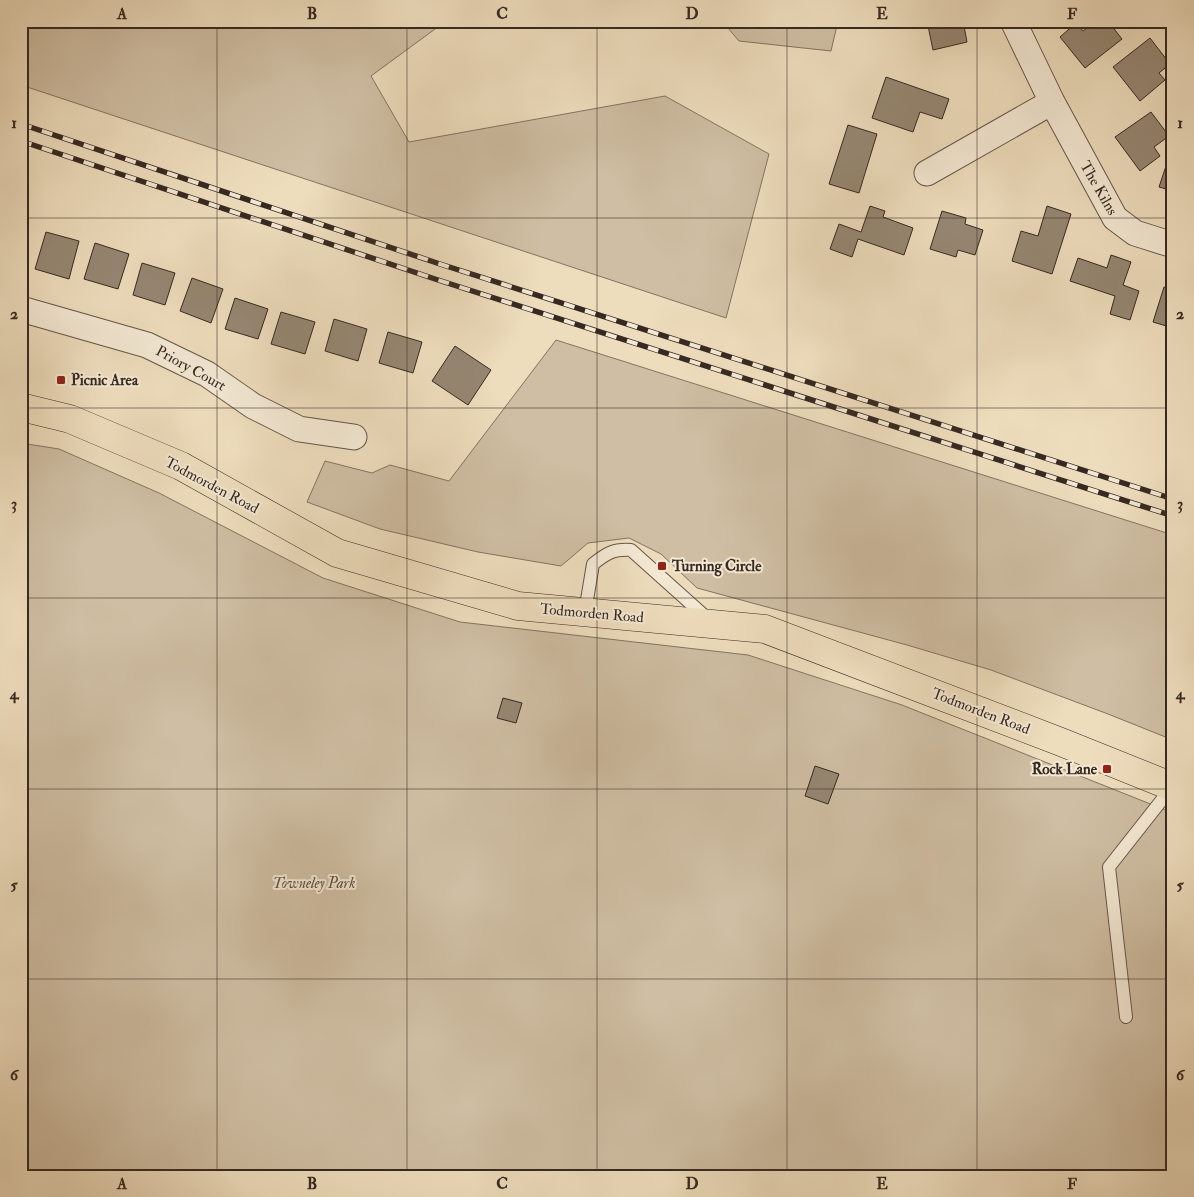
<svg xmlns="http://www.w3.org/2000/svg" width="1194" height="1197" viewBox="0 0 1194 1197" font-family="'IM FELL Double Pica',serif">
<rect width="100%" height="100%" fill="#eeddbd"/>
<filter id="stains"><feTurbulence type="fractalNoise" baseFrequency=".004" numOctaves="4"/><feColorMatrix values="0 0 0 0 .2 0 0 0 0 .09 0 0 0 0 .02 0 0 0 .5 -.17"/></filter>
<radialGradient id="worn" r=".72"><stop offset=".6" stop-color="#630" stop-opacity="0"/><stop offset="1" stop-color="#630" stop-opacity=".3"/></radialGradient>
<!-- green -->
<path fill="#cfbea3" stroke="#837462" d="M21,21h425l-75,55 38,66 256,-46 104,58 -43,164 -705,-233z
M722,21h116l-7,30 -92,-10z
M556,340l617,195v205l-65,-26 -117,-44 -84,-25 -210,-57 -36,-34 -32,-16 -41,5 -27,23 -83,-14 -98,-23 -73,-27 18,-41 47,12 18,-8 59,16z
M21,443l38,6 100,44 164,85 137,44 288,33 154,50 271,108v363h-1152z"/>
<!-- building -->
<path fill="#968773" stroke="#372922" d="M927,21h36l4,21 -34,8z
M1096,21h12l14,18 -37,29 -25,-31 16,-14 7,8z
M1150,38l20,26 -11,9 6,7 -25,21 -27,-34z
M886,77l63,22 -7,20 -22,-7 -7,20 -41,-14z
M1151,112l18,24 -15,11 6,9 -20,15 -25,-34z
M848,125l29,9 -18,59 -30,-9z
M1166,166l7,2v23l-14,-4z
M870,206l15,5 -2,6 30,11 -9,27 -46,-16 -6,18 -22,-8 9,-25 22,8z
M1047,206l24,8 -19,60 -40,-13 9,-30 17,5z
M942,211l24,7 -1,6 18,6 -8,25 -17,-5 -2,7 -26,-8z
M46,232l33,9 -10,38 -34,-10z
M95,243l34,11 -11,35 -34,-10z
M1111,255l20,7 -8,23 16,6 -9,29 -20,-6 5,-18 -45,-15 8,-23 29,10z
M142,263l33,10 -10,32 -32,-10z
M192,278l31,11 -12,34 -31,-12z
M1164,287l9,2v39l-20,-6z
M235,298l33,11 -10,30 -33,-10z
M281,312l34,10 -10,32 -34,-10z
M334,319l33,10 -9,32 -33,-10z
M388,332l34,10 -9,31 -34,-10z
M455,346l36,24 -23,35 -36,-24z
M503,698l19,5 -6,20 -19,-5z
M815,766l24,8 -11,30 -23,-8z
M1173,841v22l-4,-21z"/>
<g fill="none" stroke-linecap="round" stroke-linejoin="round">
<!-- service casing -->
<g stroke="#655649" stroke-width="14">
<path id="service" d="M585,612l8,-48c14,-11 20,-15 38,-14l77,69
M1126,1017l-17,-150 63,-80"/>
</g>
<!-- minor casing -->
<g stroke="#655649" stroke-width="27">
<path id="minor" d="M1013,21l39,81 63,116 20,15 38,12
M927,173l125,-71
M21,309l126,36 60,29 46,32 46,23 55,8"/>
</g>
<!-- trunk casing -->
<g stroke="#372922" stroke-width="29">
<path id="trunk" d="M21,407l49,12 111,47 156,87 181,53 247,23 296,113 112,45"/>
</g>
<!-- service -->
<use href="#service" stroke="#f4e9d4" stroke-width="12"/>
<!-- minor -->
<use href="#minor" stroke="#f4e9d4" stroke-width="25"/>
<!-- trunk -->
<use href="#trunk" stroke="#eeddbd" stroke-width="28"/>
<!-- rail casing -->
<g stroke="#372922" stroke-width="5.5">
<path id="rail" d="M21,124l419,140 733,235
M21,141l414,138 738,237"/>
</g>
<!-- rail -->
<use href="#rail" stroke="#f4e9d4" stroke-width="4" stroke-dasharray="11" stroke-linecap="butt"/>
</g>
<!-- grid -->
<path fill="none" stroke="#372922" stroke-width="1" stroke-opacity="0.55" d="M217,21v1155M407,21v1155M597,21v1155M787,21v1155M977,21v1155M21,218h1152M21,408h1152M21,598h1152M21,789h1152M21,979h1152"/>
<!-- markers -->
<g fill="#8f2418" stroke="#f4e9d4" stroke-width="2">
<rect x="56" y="375" width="10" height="10" rx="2.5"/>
<rect x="657" y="561" width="10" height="10" rx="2.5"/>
<rect x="1102" y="764" width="10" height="10" rx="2.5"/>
</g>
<g text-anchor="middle" stroke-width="4" stroke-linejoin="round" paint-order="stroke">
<!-- street labels -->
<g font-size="15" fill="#372922" stroke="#f4e9d4">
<text transform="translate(1099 188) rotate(60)" y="5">The Kilns</text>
<text transform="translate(191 368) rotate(29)" y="5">Priory Court</text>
<text transform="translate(212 485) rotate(28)" y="5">Todmorden Road</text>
<text transform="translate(592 613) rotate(5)" y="5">Todmorden Road</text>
<text transform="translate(981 711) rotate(21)" y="5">Todmorden Road</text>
</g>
<!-- poi labels -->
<g font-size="15" font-weight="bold" fill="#372922" stroke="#f4e9d4" text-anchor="start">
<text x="71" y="385">Picnic Area</text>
<text x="672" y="571">Turning Circle</text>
<text x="1097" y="774" text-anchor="end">Rock Lane</text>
</g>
<!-- park labels -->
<g font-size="15" font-style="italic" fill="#5d4e42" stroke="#f4e9d4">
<text x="314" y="888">Towneley Park</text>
</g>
</g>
<!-- margin -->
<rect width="1194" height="1197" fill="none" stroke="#eeddbd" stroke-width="55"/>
<rect x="28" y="28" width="1138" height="1142" fill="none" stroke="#372922" stroke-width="2"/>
<g font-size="16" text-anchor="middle" font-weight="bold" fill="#372922">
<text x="122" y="19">A</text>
<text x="312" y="19">B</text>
<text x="502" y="19">C</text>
<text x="692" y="19">D</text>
<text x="882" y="19">E</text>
<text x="1072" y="19">F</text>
<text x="14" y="128">1</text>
<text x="1180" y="128">1</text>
<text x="14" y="319">2</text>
<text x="1180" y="319">2</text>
<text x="14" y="509">3</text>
<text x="1180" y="509">3</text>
<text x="14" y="699">4</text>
<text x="1180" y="699">4</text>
<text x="14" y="890">5</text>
<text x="1180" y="890">5</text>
<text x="14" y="1080">6</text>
<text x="1180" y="1080">6</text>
<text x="122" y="1189">A</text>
<text x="312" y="1189">B</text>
<text x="502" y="1189">C</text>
<text x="692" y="1189">D</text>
<text x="882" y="1189">E</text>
<text x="1072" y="1189">F</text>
</g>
<rect width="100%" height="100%" filter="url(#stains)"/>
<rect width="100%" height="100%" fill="url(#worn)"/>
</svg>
